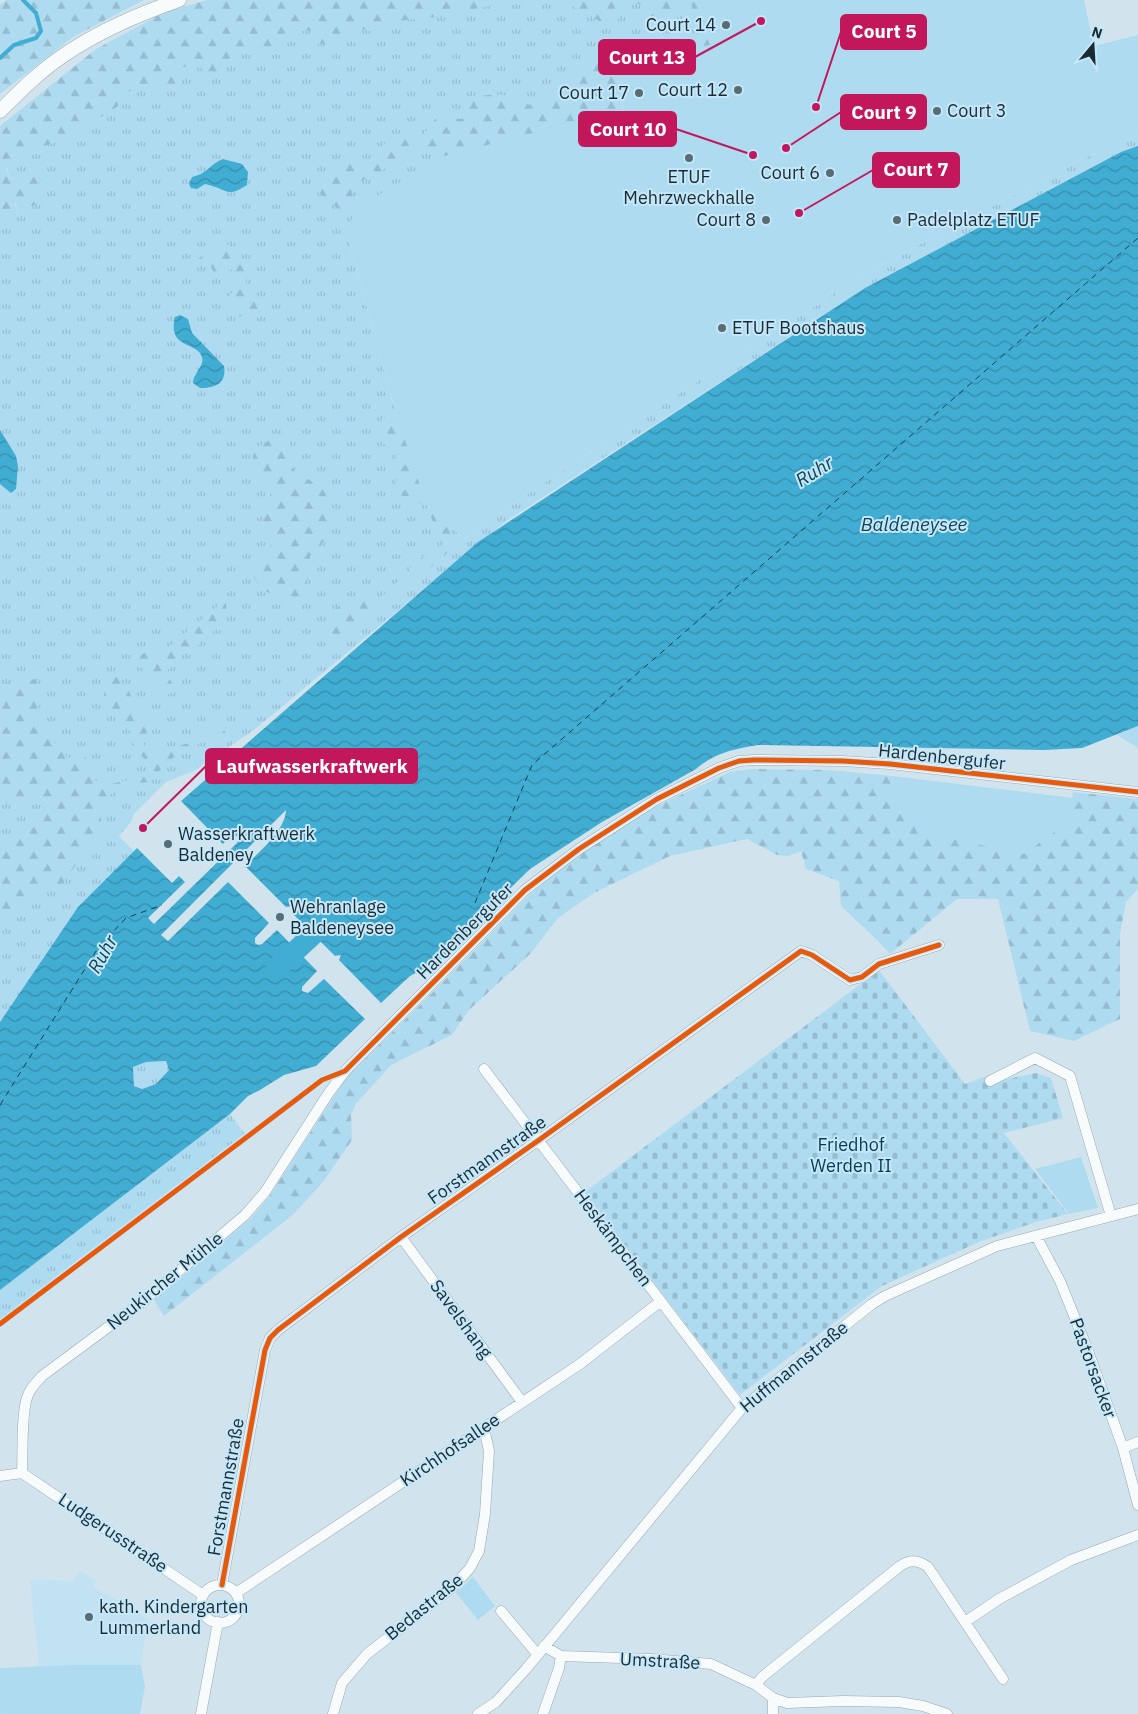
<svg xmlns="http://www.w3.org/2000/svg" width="1138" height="1714" viewBox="0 0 1138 1714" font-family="'IBM Plex Sans',sans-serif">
<defs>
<pattern id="grass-tufts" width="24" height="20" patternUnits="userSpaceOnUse" patternTransform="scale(1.25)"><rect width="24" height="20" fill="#afdbf1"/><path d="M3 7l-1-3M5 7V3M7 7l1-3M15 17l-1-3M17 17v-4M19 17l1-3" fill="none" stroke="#96bccf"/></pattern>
<pattern id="forest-firs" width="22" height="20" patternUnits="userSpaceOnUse" patternTransform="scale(1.25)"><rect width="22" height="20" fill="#afdbf1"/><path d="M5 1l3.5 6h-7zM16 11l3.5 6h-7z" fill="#96bccf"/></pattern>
<pattern id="cemetery-stones" width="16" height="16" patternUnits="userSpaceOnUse" patternTransform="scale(1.25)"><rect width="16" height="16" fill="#afdbf1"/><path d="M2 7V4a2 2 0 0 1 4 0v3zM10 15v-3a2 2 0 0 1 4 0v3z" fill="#96bccf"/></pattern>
<pattern id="water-waves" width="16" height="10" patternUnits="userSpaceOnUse" patternTransform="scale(1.25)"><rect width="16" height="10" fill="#41add2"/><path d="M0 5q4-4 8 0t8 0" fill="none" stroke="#368dab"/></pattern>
</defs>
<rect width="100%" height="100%" fill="#d1e4ed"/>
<!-- built -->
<path fill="#c1e2f2" d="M80,1571l16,10 -3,6 37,20 28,20 -12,3 -5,35 -102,1 -9,-85 13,-2 30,3z"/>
<!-- grass -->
<path fill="url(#grass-tufts)" d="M396,0h304l10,45 -365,188 4,9 45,165 32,96 38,36 47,-34 178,-118 180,-116 216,-113 53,-23v11l-17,6 -256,136 -360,234 -251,208 -60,41 -28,11 -32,32 -3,8 -12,14 15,15 -56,56 -78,115v-261l61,54 -4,74 44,-58 -101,-108v-503l18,-7 -15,-61 148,-80z
M166,1061l3,9 -13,14 -14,5 -8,-3 -1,-19 13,-5z
M230,1114l15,20 -245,186v-30z"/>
<!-- forest -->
<path fill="url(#forest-firs)" d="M6,0h138l-71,37 -73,57v-89z
M207,0h293l-11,6 -53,11 -48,5 -14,10 -20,-5 1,8 -6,5 -10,-1 -11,5h-12l-2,-5 8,-5 -3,-4 -16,1 -12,6 -5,8 -10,8 -10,-6 -6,-1 -23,4 -20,22 -11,1 -10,-10 -15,5 -5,16 -9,4c-12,-5 -26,-4 -37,3 -6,3 -8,11 -12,15 -10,9 -23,13 -34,20 -3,2 -5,6 -8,8 -23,13 -52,12 -70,33l4,15 31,-6 -6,29 -8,2 -12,-4 3,11 -18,6v-94l96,-77 69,-37z
M559,0h141l10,45 -95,20 9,45 -179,46 -2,-2 -25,-2 -16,7h-9l-13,15 -25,9 -3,6 1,11 -10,11 -14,-9 -15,-14v-8l12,-4 7,-4v-14l34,6 8,-12 19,-16c12,2 26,5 34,-7 4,-5 6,-10 11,-13l24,3c2,-5 4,-11 6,-15 10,-14 37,-8 50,-7l5,1 4,7 26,-8c4,-13 10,-16 22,-20l2,-8 16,-12 8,5 11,-7 9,-1 23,-6 10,4 41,-10 2,-5 -7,-34 -10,6 -9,9 -14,4 -13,-10 -2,-7 -19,-4 -10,5 5,13 -14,6 -15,-10z
M226,243l5,4 16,28 -1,7 15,33 -14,2 -10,-1 3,-10 -5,-6h-8l9,-14 2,-8 -6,-9 -16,8 -9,-18 -7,6 -1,-7 7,-5h9z
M383,418h15l6,19 47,80 1,19 4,10 -98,81 -8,1 -18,11 -10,-10v-3l22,-26h17l9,3c26,-12 33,-32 54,-47 7,-5 13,-6 20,-12 -2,-10 -8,-15 -12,-24 -2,-5 -2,-10 -6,-15l-6,-1 -5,-6 -18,-3 -1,-13 2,-14 -3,-20c-17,-4 -26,-15 -12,-30z
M280,433l9,4 5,36c44,18 33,24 34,64l-19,20v19l-8,21 -7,4c-21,-6 -33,-7 -42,-28l5,-12 13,-14 2,-10 -9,-3 -2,-6c7,-20 13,-32 6,-54l-11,2c-11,-27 5,-29 24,-43z
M226,603l1,10 -6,14 -14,7 -11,14 -17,7 -6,11 -8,6 7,11 3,8 -8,4 -11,-7 -21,-29 17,-11 12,1 10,-6 46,-39z
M113,673l16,18 5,12 14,15 -1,14 -5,9 4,8 14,5h9l12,-9 13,-3 10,-8 6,-8 10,2 6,4 -48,21 -30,29 -22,3 -25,16v30l-43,58 -12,-7 -46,52v-83c21,-11 38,-25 52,-44l-17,-15 -20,16 -15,-10v-34l2,-1 -2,-2v-85l2,8 34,-5 6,50 26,29 17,-3 9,26 13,-3 5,6c16,-6 29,-1 37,-20l-17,-19 -1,-12 -4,-7 -16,-18v-4l-7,-9 2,-13z
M751,769l77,1 65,6 -5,21 181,24 4,-29 65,7v90l-12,13 -6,32v85l-46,22 -44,-10 -32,-132h-41l-67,55 -13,-14 -36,-34 -2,-25 -33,-12 -5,-18 -13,5 -11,-1 -30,-16 -77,17 -76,37 -36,25 -27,35 -62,57 -17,25 -61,30 -35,39 -5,11 1,25 -29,42 -29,32 -130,102 -10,-16 97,-82 18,-21 76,-118 86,-85 97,-98 55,-46 74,-44 73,-34z"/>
<!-- cemetery -->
<path fill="url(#cemetery-stones)" d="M879,970l86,114 25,-9 3,7 43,-9 15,5 12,40 -59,15 64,81 -32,8 -57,20 -97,44 -142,109 -155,-203z"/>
<!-- green -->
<path fill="#afdbf1" d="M700,0h384l10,46 44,-11v100l-53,23 -216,113 -180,116 -178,118 -47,34 -38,-36 -32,-96 -45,-165 -4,-9 13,-26 87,-51 179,-46 -9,-45 95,-20z
M1138,726v22l-21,-13z
M893,776l180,22 -3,23 -46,33 -92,-19 -44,-38z
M1081,1157l17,51 -29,6 -34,-45z
M473,1577l22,29 -17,14 -22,-27z
M69,1665h72l4,21 -5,28h-139l-1,-1v-45z"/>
<!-- water -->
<path fill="url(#water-waves)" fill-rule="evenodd" d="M1138,146v580l-56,22 -38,2 -286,-5c-24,4 -44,8 -62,24l-94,53 -72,47 -45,44 -43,46 -32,17 -29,27 -42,-43 2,-5 -6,1 -43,-43 1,-7 -7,1 -41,-41c15,-15 40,-35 41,-56l-125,125 7,6 60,-59 41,41 -14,15v5l3,2 4,-1 15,-14 40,41 -15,16v4l6,2 16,-14 41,40 -49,47 -32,9 -24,15 -12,6 -18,18 -230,176v-268l78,-115 59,-59 35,35 7,-7 6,6 -37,36 6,6 83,-81 2,-5 -4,-3 -5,1 -7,8 -42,-43 297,-259 387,-254 256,-136zM166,1061l3,9 -13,14 -14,5 -8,-3 -1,-19 13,-5z
M223,159l19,5 6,8 -1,13c-20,13 -19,5 -38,0l-4,-1 -8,5 -6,-1 -2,-4 3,-7c15,-3 18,-13 31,-18z
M180,315l8,4 4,14 32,33c3,18 -10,22 -24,22l-7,-5c0,-10 12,-17 9,-26 -5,-16 -35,-8 -27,-40z
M0,430l16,26 2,10 -2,23 -5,4 -11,-9z"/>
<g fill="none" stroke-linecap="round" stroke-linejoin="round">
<!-- stream -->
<path stroke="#41add2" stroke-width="4" d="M0,58l14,-13 22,-7 5,-7 -5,-18 -13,-13"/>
<!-- river -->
<path stroke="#41add2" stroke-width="21" d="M276,969l58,-54"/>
<!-- ferry -->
<path stroke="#114357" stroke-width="1" stroke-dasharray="6 5" stroke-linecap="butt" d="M475,903l57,-138 606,-527
M0,1105l98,-157 28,-30 36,-13"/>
<!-- street casing -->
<g stroke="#98a7ae" stroke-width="11">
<path id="street" d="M484,1069l258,339
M990,1081l45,-23 35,18 41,140
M1036,1236l24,45 27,67 36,100 15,57
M401,1237l121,165
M1123,1448l15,-6
M22,1473c1,-19 -1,-63 6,-78 3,-8 9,-13 14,-19l104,-77 99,-84 20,-23 63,-98 17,-23 180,-181 54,-41 78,-50 62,-31 20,-7 15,-1 89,1 47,3 248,28
M22,1473l181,122
M0,1476l22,-3
M222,1585l43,-235 5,-12 8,-8 123,-93 138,-97 262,-189 11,4 38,25 12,-3 17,-13 60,-19
M201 1604a19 19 0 1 1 38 0a19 19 0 1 1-38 0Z
M236,1593l344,-229 81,-63
M501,1611l37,44
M965,1622l34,-23 72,-39 67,-25
M544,1646l17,10 90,3 60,5 45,21 17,13 14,5 56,-2 56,1 24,4 24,8
M756,1685l6,-8 138,-111c10,-7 18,-6 28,1l75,112
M773,1698v16
M201,1714l17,-92
M333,1714l9,-31 25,-29 86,-67 17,-19 9,-17 6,-37 4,-63 -5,-23
M478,1714l18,-12 30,-33 216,-261 130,-104 13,-8 112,-50 141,-37
M543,1714l16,-46 2,-12"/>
</g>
<!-- secondary casing -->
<g stroke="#98a7ae" stroke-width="15">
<path id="secondary" d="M0,111c20,-20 40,-40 64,-56 35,-24 75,-41 115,-55"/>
</g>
<!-- street -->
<use href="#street" stroke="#f8fbfc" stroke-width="10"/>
<!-- secondary -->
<use href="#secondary" stroke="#f8fbfc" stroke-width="14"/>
<!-- cycleway casing -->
<g stroke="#c4e8fa" stroke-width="8">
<path id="cycleway" d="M0,1324l322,-244 23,-9 180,-181 54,-41 78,-50 62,-31 20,-7 15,-1 89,1 47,3 248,28
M222,1585l43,-235 5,-12 8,-8 123,-93 138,-97 262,-189 11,4 38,25 12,-3 17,-13 60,-19"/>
</g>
<!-- cycleway -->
<use href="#cycleway" stroke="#e8590c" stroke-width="5"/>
</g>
<!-- markers -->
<g fill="#5b6b73" stroke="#c4e8fa" stroke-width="2">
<circle cx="726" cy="25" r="5"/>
<circle cx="738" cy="90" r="5"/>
<circle cx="639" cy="93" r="5"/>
<circle cx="937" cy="111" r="5"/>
<circle cx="689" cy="158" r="5"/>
<circle cx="830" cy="173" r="5"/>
<circle cx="766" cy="220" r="5"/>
<circle cx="897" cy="220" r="5"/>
<circle cx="722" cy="328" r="5"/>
<circle cx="168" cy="844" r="5"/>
<circle cx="280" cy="917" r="5"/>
<circle cx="89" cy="1617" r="5"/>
</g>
<g text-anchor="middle" stroke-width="4" stroke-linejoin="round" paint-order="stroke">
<!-- poi labels -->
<g font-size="18" fill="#1c2a31" stroke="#c4e8fa" text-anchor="start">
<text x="716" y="31" text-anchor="end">Court 14</text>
<text x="728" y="96" text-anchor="end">Court 12</text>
<text x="629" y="99" text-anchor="end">Court 17</text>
<text x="947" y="117">Court 3</text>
<text x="820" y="179" text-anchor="end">Court 6</text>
<text x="689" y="183" text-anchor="middle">ETUF<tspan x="689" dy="21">Mehrzweckhalle</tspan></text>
<text x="756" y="226" text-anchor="end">Court 8</text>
<text x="907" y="226">Padelplatz ETUF</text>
<text x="732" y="334">ETUF Bootshaus</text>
<text x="178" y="840">Wasserkraftwerk<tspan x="178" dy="21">Baldeney</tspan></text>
<text x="290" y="913">Wehranlage<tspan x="290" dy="21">Baldeneysee</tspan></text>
<text x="99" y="1613">kath. Kindergarten<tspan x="99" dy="21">Lummerland</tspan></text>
</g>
<!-- street labels -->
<g font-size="18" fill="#1c2a31" stroke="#c4e8fa">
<text transform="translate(942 757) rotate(6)" y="6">Hardenbergufer</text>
<text transform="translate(465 931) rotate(-45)" y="6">Hardenbergufer</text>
<text transform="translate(487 1160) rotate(-35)" y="6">Forstmannstraße</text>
<text transform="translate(613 1238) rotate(53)" y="6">Heskämpchen</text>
<text transform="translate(165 1281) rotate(-39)" y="6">Neukircher Mühle</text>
<text transform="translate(461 1319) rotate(54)" y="6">Savelshang</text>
<text transform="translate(794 1367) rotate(-39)" y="6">Huffmannstraße</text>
<text transform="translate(1093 1368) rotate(70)" y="6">Pastorsacker</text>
<text transform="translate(450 1450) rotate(-34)" y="6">Kirchhofsallee</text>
<text transform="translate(226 1487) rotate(-80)" y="6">Forstmannstraße</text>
<text transform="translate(113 1533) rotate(34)" y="6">Ludgerusstraße</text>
<text transform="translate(424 1607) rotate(-39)" y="6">Bedastraße</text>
<text transform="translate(660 1661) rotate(3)" y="6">Umstraße</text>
</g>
<!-- park labels -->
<g font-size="18" fill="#073c50" stroke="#c4e8fa">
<text x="851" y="1151">Friedhof<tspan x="851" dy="21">Werden II</tspan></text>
</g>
<!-- water labels -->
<g font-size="19" font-style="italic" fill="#114357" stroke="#c4e8fa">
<text transform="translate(814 471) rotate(-32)" y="7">Ruhr</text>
<text x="914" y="531">Baldeneysee</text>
<text transform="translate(102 954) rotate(-61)" y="7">Ruhr</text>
</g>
</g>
<!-- callouts -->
<path fill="none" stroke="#c2185b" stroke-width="2" d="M816 107L841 32M761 21L695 57M786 148L841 112M753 155L676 129M799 213L873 170M143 828L206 766"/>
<g fill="#c2185b" stroke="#c4e8fa" stroke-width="2">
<circle cx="816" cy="107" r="5"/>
<circle cx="761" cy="21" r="5"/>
<circle cx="786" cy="148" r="5"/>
<circle cx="753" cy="155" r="5"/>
<circle cx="799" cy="213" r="5"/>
<circle cx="143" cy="828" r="5"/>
</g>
<g fill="#c2185b" stroke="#c2185b" stroke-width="2">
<rect x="841" y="15" width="85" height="34" rx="5"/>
<rect x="599" y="40" width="96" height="34" rx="5"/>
<rect x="841" y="95" width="85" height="34" rx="5"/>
<rect x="579" y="112" width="97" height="34" rx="5"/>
<rect x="873" y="153" width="86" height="34" rx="5"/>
<rect x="206" y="749" width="211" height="34" rx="5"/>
</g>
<g font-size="19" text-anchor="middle" font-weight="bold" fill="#fff">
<text x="884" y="38">Court 5</text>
<text x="647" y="64">Court 13</text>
<text x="884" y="119">Court 9</text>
<text x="628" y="136">Court 10</text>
<text x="916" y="176">Court 7</text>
<text x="312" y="773">Laufwasserkraftwerk</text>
</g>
<!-- north arrow -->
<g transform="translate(1093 45) rotate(18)" stroke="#c4e8fa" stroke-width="4" paint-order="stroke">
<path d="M0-4L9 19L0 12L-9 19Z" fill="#1c2a31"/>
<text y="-8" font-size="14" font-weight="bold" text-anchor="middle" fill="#1c2a31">N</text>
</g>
</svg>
